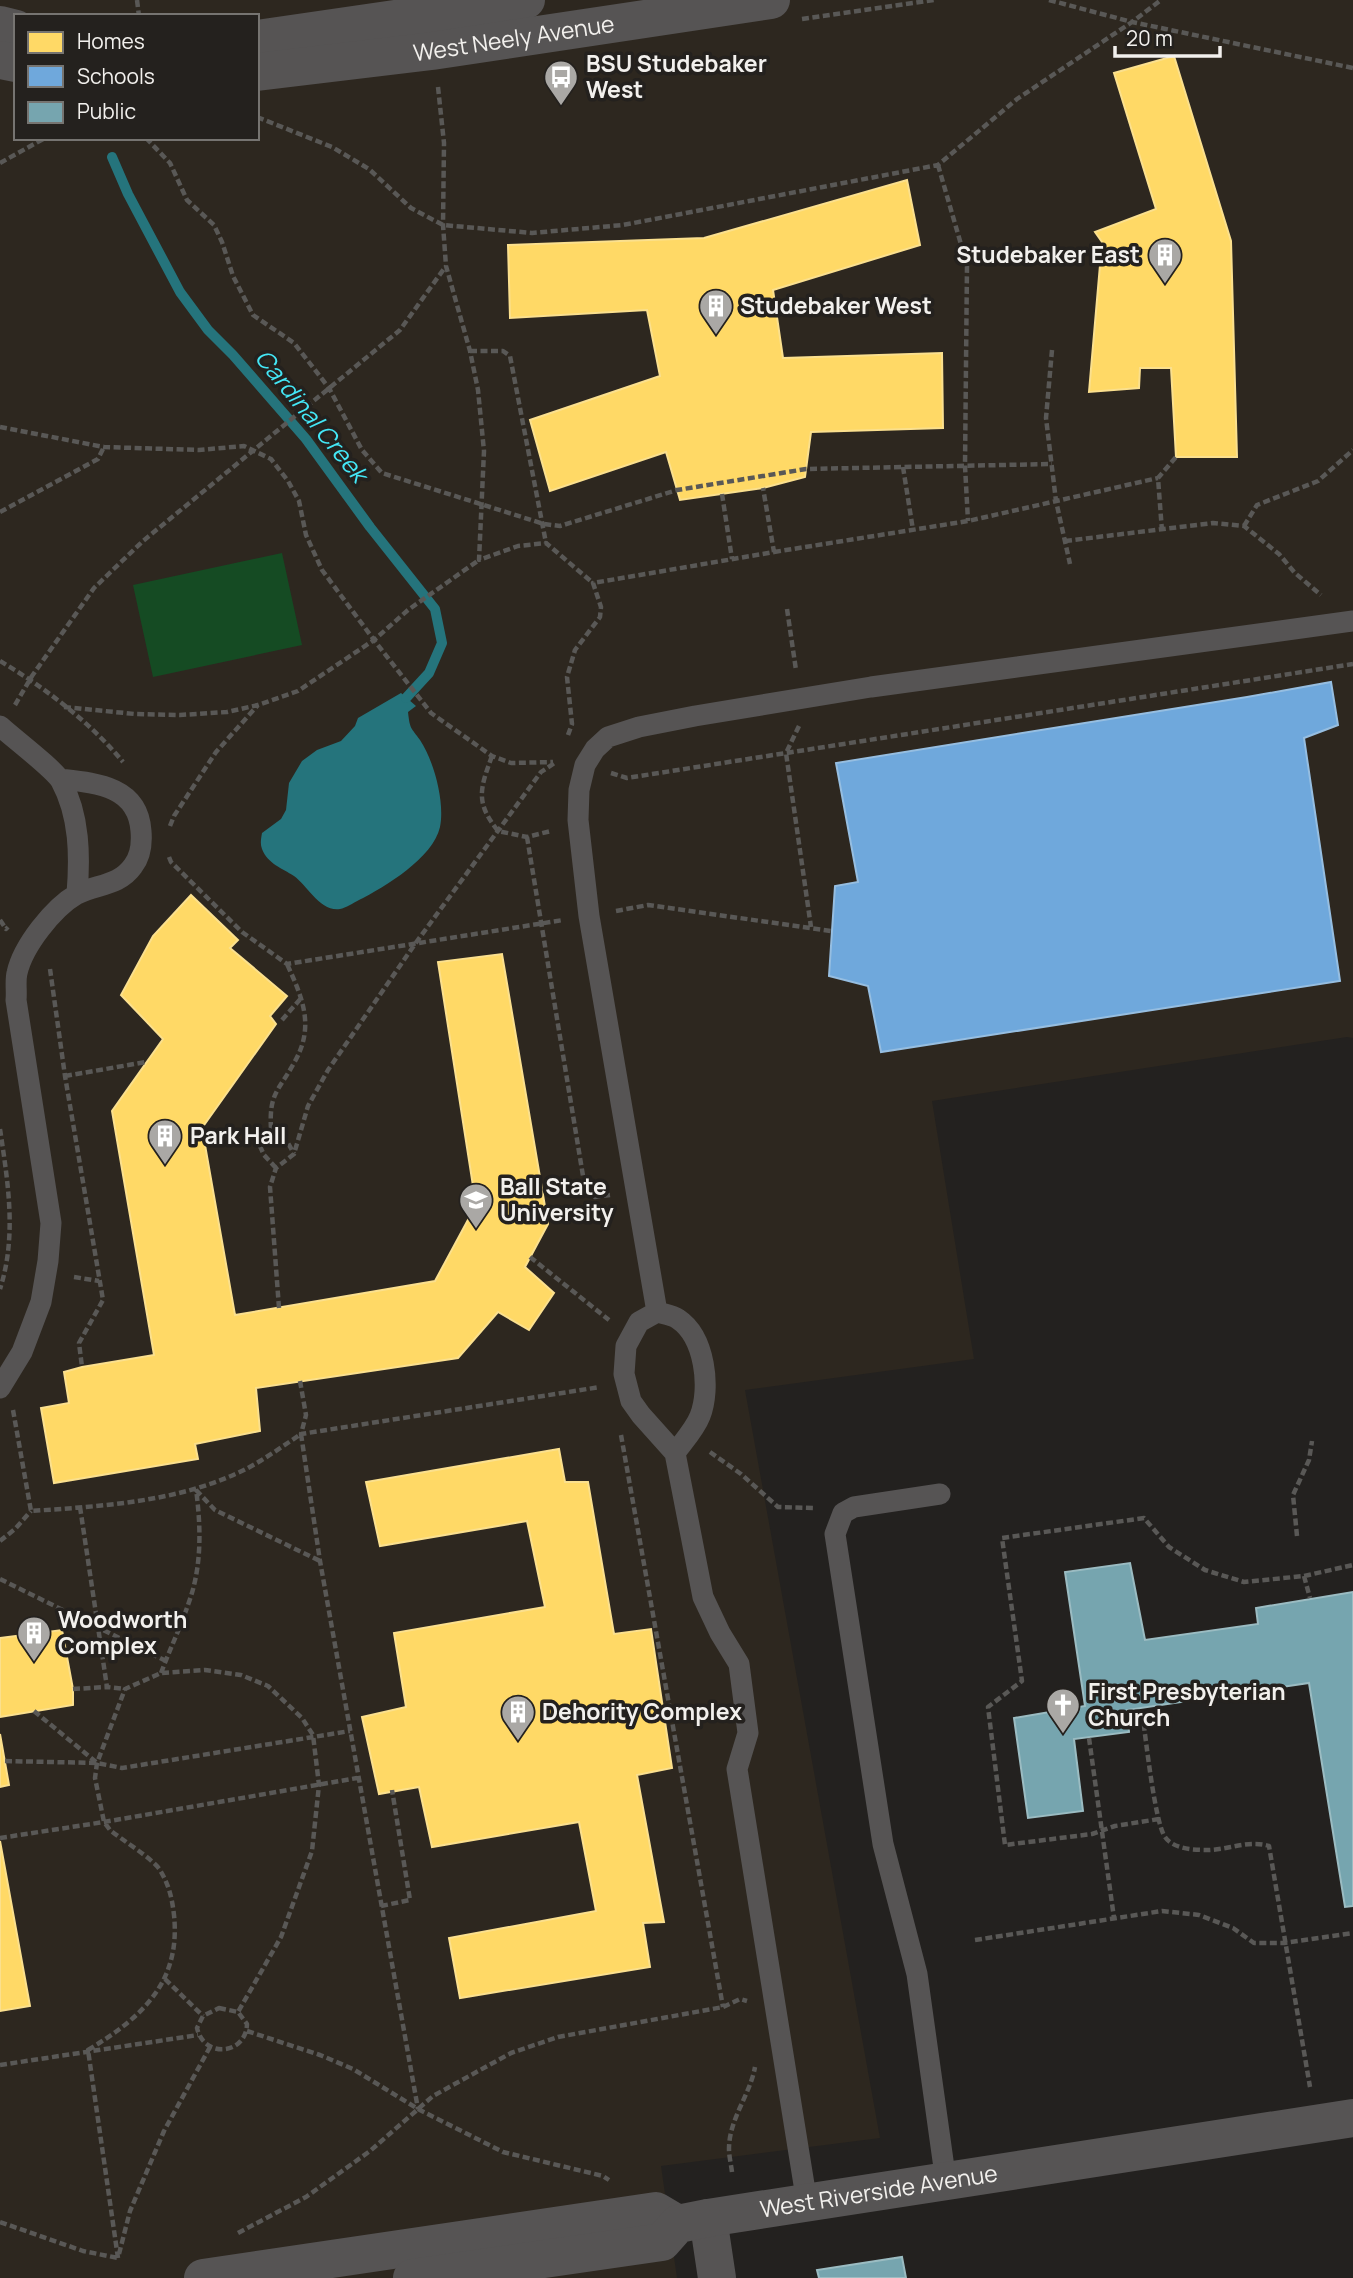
<svg xmlns="http://www.w3.org/2000/svg" width="1353" height="2278" viewBox="0 0 1353 2278" font-family="Manrope,sans-serif">
<rect width="100%" height="100%" fill="#23211f"/>
<!-- built -->
<path fill="#2d271f" fill-rule="evenodd" d="M0,0h1353v1038l-6,-1 -415,64 42,258 -229,31 135,748 -219,28 16,112h-677zM16,16h241v122h-241z"/>
<!-- garden -->
<path fill="#154b23" d="M282,553l20,92 -149,32 -20,-92z"/>
<!-- water -->
<path fill="#25747c" d="M401,693l15,13 -8,6c2,18 3,15 12,28 14,21 25,62 20,87 -7,31 -55,60 -81,73 -6,3 -13,8 -19,9 -20,3 -33,-24 -46,-33 -12,-8 -26,-12 -32,-27 -2,-5 -1,-10 0,-16l19,-14 5,-9 3,-27 13,-22 15,-11 24,-9 14,-15 3,-8z"/>
<!-- homes -->
<path fill="#ffd966" stroke="#fbe08e" stroke-width="2" d="M1174,56l57,185 6,216h-61l-5,-89h-31l-1,20 -50,4 13,-150 -7,-10 61,-23 -42,-136z
M907,180l13,65 -147,45 10,68 159,-5 1,75 -132,4 -6,45 -42,11 -83,12 -14,-48 -116,39 -20,-71 130,-44 -13,-66 -137,8 -2,-73 196,-7z
M191,895l47,45 -8,8 57,48 -17,20 6,8 -74,104 33,187 200,-34 41,-76 -38,-243 64,-8 46,270 -23,43 29,26 -25,37 -31,-18 -40,46 -202,30 4,43 -65,13 3,15 -144,24 -13,-75 28,-5 -5,-31 18,-5 72,-12 -42,-244 51,-72 -42,-44 32,-59z
M559,1449l6,33h23l26,152 37,-5 21,139 -35,7 27,147 -21,1 7,44 -190,31 -11,-60 147,-27 -17,-89 -147,25 -13,-60 -40,7 -17,-77 44,-10 -12,-74 151,-26 -18,-86 -147,25 -14,-64z
M62,1630l11,59v16l-73,12v-79z
M0,1734l9,51 -9,2z
M0,1841l30,165 -30,5z"/>
<!-- schools -->
<path fill="#6fa8dc" stroke="#96bee1" stroke-width="2" d="M1331,682l7,43 -34,13 36,243 -459,71 -13,-66 -39,-10 6,-90 23,-4 -22,-119 411,-66z"/>
<!-- public -->
<path fill="#76a5af" stroke="#9bbcc2" stroke-width="2" d="M1130,1563l15,77 113,-16 -2,-16 97,-16v314l-8,1 -36,-224 -182,27 2,22 -55,7 9,72 -55,7 -14,-100 71,-12 -20,-134z
M902,2257l4,21h-87l-2,-8z"/>
<g fill="none" stroke-linecap="round" stroke-linejoin="round">
<!-- stream -->
<path stroke="#25747c" stroke-width="10" d="M112,157l16,37 52,98 28,38 25,25 73,84 64,88 65,82 7,34 -13,30 -23,25"/>
<!-- path -->
<path stroke="#595856" stroke-width="4.5" stroke-dasharray="7 3.5" stroke-linecap="butt" d="M137,0l2,16
M1049,0l83,22 221,46
M802,19l132,-19
M438,87l6,56 -1,82 3,41 24,85 8,39 6,61 -5,109 39,-14 28,-3 47,40
M257,117l75,30 37,22 42,39 32,17 89,8 91,-8 315,-60 79,-66 115,-77 29,-22
M146,138l24,25 17,37 27,25 8,17 11,34 20,39 41,28 35,45 33,62 20,23 162,51 16,2 117,-36 129,-21 246,-5
M0,163l45,-25
M938,165l29,100 -2,201 3,55
M1052,350l-6,68 10,83 14,63
M470,351h33l7,5 36,187
M0,427l104,20 95,3 45,-4 27,13 17,22 11,20 7,34 16,35 52,70 57,73 61,43 19,7 42,-1
M903,467l10,63
M722,494l10,65
M0,512l98,-53 6,-12
M1244,526l13,-21 61,-24 35,-31
M1162,531l-4,-53 18,-21
M1065,541l148,-18 31,3 35,28 16,19 26,22
M774,552l194,-31 190,-43
M787,609l9,61
M0,661c44,26 90,61 123,101
M15,705l17,-29 62,-88 49,-47 257,-211 46,-64
M64,707l71,7 45,1 47,-3 31,-7 40,-14 76,-51 34,-30 71,-50
M799,726l-13,27 25,174
M568,735l4,-11 -5,-47 8,-27 25,-33 1,-10 -8,-24 181,-31 -11,-64
M492,756c-12,33 -17,46 6,75l29,6 24,-6
M611,773l16,5 726,-114
M170,826l4,-10 42,-64 42,-47
M527,837l58,351 10,9 15,-2
M169,857l2,5 71,70 45,32 276,-44
M616,911l32,-6 183,26
M0,920l6,9 2,-2
M50,969l15,107 38,224 -24,43 3,24
M282,1020l20,-23
M65,1076l81,-14
M0,1129c8,54 17,107 0,160
M271,1129c-2,-36 7,-37 23,-66 21,-36 9,-64 -7,-99
M276,1168l-12,-13 -5,-11 5,-13c17,-4 23,10 30,23
M530,1257l79,63
M74,1277l25,4
M279,1308l-9,-121 6,-19 18,-14 14,-48 20,-36 87,-126 126,-172 15,-10
M300,1381l6,34 -5,19 299,-47
M13,1410l18,101c73,-5 149,-9 215,-42 19,-10 37,-23 55,-35l19,127 98,548
M621,1435l102,572
M710,1452l31,22 37,33 37,1
M196,1490l19,20 105,51
M80,1507l27,180 18,2
M1297,1536l-4,-41 16,-35 3,-19
M0,1541l15,-12 16,-18
M1304,1576l6,22
M0,1579l166,82
M161,1673c9,-24 20,-47 28,-71 13,-36 12,-75 7,-113
M73,1689l34,-2
M34,1711l62,51
M1127,1721l16,-2c3,21 12,104 22,118 9,13 31,13 45,13 20,-1 39,-10 59,-4l41,241
M1089,1738l25,180
M5,1761l92,2 25,5 228,-37
M1159,1819l-44,7 -23,8 -87,11 -17,-138 34,-26 -20,-143 142,-20 25,29 36,23 39,12 60,-6 49,-11
M0,1838l104,-16 253,-44
M381,1906l29,-6 -18,-110
M975,1940l187,-29 37,4 34,13 21,15h30l69,-10
M165,1979l38,37
M219,2008l19,4 9,12c-1,31 -43,35 -50,4l6,-12z
M247,2031l73,24 33,14 65,40 85,43 100,24 6,4
M0,2065l198,-30
M732,2172c-1,-8 -3,-16 -3,-23 0,-30 21,-54 26,-82
M0,2222l83,29 35,7
M238,2233l68,-36 64,-46 63,-55 78,-43 47,-16 165,-30 17,-8 7,2
M119,2254l11,-43 34,-80 46,-84
M118,2258l-30,-208c53,-32 93,-67 86,-135 -2,-17 -5,-30 -14,-45 -8,-12 -38,-30 -50,-40l-6,-8 -9,-44 2,-15 28,-74 36,-16 44,-3 36,5 27,11 34,32 11,17 6,50 -7,66 -31,86 -43,75"/>
<!-- service -->
<path stroke="#565454" stroke-width="21" d="M0,726c13,12 54,43 61,55 19,35 19,76 16,113
M657,1312l-68,-396 -11,-96 1,-30 6,-25 10,-16 13,-12 31,-10 56,-11 176,-29 482,-66
M0,1388l22,-36 19,-50 7,-41 3,-38 -35,-223c1,-8 -1,-19 1,-27 6,-27 36,-65 60,-79 20,-10 42,-8 56,-28 8,-10 9,-23 8,-35 -3,-45 -45,-48 -81,-52
M675,1453c8,-11 20,-24 25,-37 11,-28 5,-79 -22,-97 -5,-4 -14,-5 -21,-7l-18,10 -13,24 -2,28 7,27 10,14 34,38 28,144 17,36 19,31 9,69 -11,36 70,434
M940,1494l-86,13 -11,6 -8,21 48,310 34,130 29,208"/>
<!-- minor -->
<path stroke="#565454" stroke-width="38" d="M708,2218l9,60"/>
<!-- tertiary -->
<g stroke="#565454" stroke-width="38">
<path d="M0,25l16,4"/>
<path d="M257,39l269,-39"/>
<path d="M0,60l16,3"/>
<path id="s1" d="M257,72l175,-21 339,-51"/>
<path d="M203,2278l453,-67 22,13"/>
<path id="s2" d="M412,2278l250,-36 16,-18 30,-6 645,-100"/>
</g>
</g>
<!-- icons -->
<defs>
<g id="bus-pin" transform="scale(1.75)"><path d="M0 17L-7.5 6A9.5 9.5 0 1 1 7.5 6Z" fill="#aaa8a5" stroke="#24211e"/><path d="M-5-6H5V4H4V6H2V4H-2V6H-4V4H-5ZM-3.5-4V0h7V-4ZM-3.5 1.2v1.5H-2V1.2ZM2 1.2v1.5H3.5V1.2Z" fill="#fff"/></g>
<g id="building-pin" transform="scale(1.75)"><path d="M0 17L-7.5 6A9.5 9.5 0 1 1 7.5 6Z" fill="#aaa8a5" stroke="#24211e"/><path d="M-4-6H4V6H1V3H-1V6H-4ZM-2.5-4.3h1.7v1.8h-1.7ZM.8-4.3h1.7v1.8H.8ZM-2.5-1h1.7V.8h-1.7ZM.8-1h1.7V.8H.8Z" fill="#fff"/></g>
<g id="university-pin" transform="scale(1.75)"><path d="M0 17L-7.5 6A9.5 9.5 0 1 1 7.5 6Z" fill="#aaa8a5" stroke="#24211e"/><path d="M0-5L7-2L0 1L-7-2ZM-4 1L0 2.5L4 1V4Q0 6-4 4Z" fill="#fff"/></g>
<g id="church-pin" transform="scale(1.75)"><path d="M0 17L-7.5 6A9.5 9.5 0 1 1 7.5 6Z" fill="#aaa8a5" stroke="#24211e"/><path d="M-1.2-6h2.4v3.5h3.3v2.4h-3.3V6h-2.4V-.1h-3.3v-2.4h3.3Z" fill="#fff"/></g>
</defs>
<g fill-rule="evenodd">
<use href="#bus-pin" x="561" y="77"/>
<use href="#building-pin" x="1165" y="255"/>
<use href="#building-pin" x="716" y="306"/>
<use href="#building-pin" x="165" y="1136"/>
<use href="#university-pin" x="476" y="1200"/>
<use href="#building-pin" x="34" y="1633"/>
<use href="#church-pin" x="1063" y="1705"/>
<use href="#building-pin" x="518" y="1712"/>
</g>
<g text-anchor="middle" stroke-width="7" stroke-linejoin="round" paint-order="stroke">
<!-- street labels -->
<g font-size="23" fill="#f2f0ed" stroke="#24211e">
<text dy="8" stroke="none"><textPath href="#s1" startOffset="259">West Neely Avenue</textPath></text>
<text dy="8" stroke="none"><textPath href="#s2" startOffset="480">West Riverside Avenue</textPath></text>
</g>
<!-- poi labels -->
<g font-size="23" font-weight="bold" fill="#f2f0ed" stroke="#24211e" text-anchor="start">
<text x="586" y="72">BSU Studebaker<tspan x="586" dy="26">West</tspan></text>
<text x="1140" y="263" text-anchor="end">Studebaker East</text>
<text x="740" y="314">Studebaker West</text>
<text x="190" y="1144">Park Hall</text>
<text x="500" y="1195">Ball State<tspan x="500" dy="26">University</tspan></text>
<text x="58" y="1628">Woodworth<tspan x="58" dy="26">Complex</tspan></text>
<text x="1088" y="1700">First Presbyterian<tspan x="1088" dy="26">Church</tspan></text>
<text x="542" y="1720">Dehority Complex</text>
</g>
<!-- water labels -->
<g font-size="24" font-style="italic" fill="#44e7f6" stroke="#24211e">
<text transform="translate(311 416) rotate(51)" y="8">Cardinal Creek</text>
</g>
</g>
<!-- legend -->
<rect x="14" y="14" width="245" height="126" fill="#24211e" stroke="#767471" stroke-width="2"/>
<rect x="28" y="32" width="35" height="21" fill="#ffd966" stroke="#767471" stroke-width="2"/>
<text x="77" y="49" font-size="21" fill="#f2f0ed">Homes</text>
<rect x="28" y="66" width="35" height="21" fill="#6fa8dc" stroke="#767471" stroke-width="2"/>
<text x="77" y="84" font-size="21" fill="#f2f0ed">Schools</text>
<rect x="28" y="102" width="35" height="21" fill="#76a5af" stroke="#767471" stroke-width="2"/>
<text x="77" y="119" font-size="21" fill="#f2f0ed">Public</text>
<!-- scale -->
<path d="M1115 46v10h105v-10" fill="none" stroke="#f2f0ed" stroke-width="3.5"/>
<text x="1126" y="46" font-size="21" fill="#f2f0ed" stroke="#24211e" stroke-width="5" paint-order="stroke">20 m</text>
</svg>
